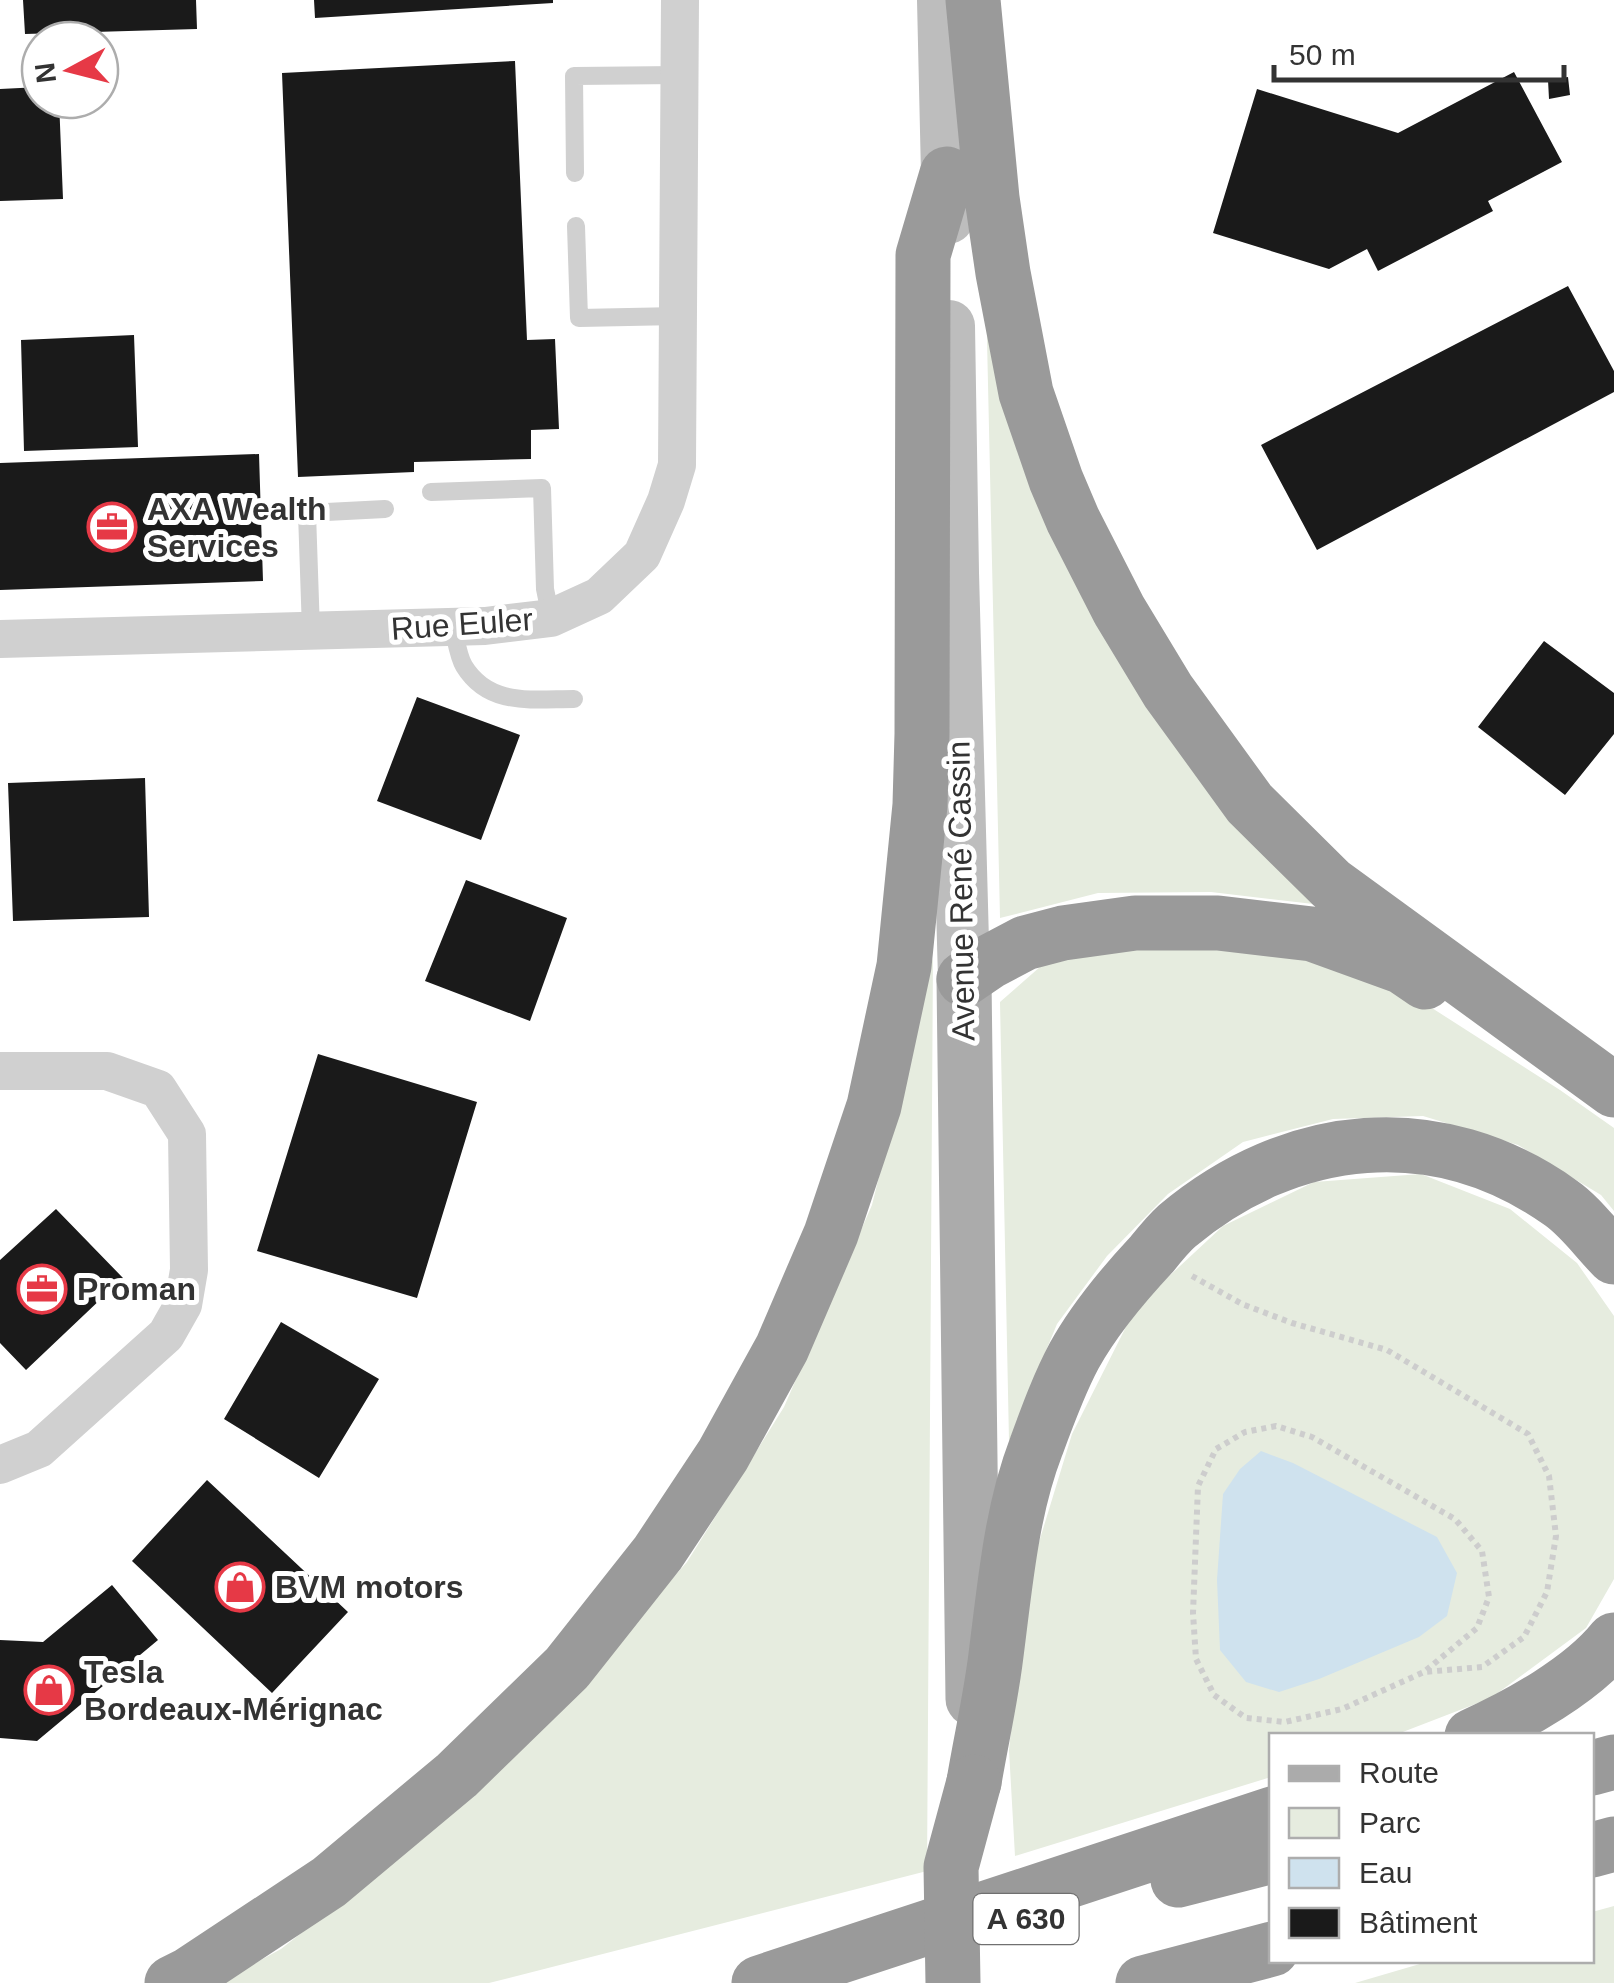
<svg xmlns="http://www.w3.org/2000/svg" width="1614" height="1983" viewBox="0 0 1614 1983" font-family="Arial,sans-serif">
<rect width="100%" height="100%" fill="#fff"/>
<!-- green -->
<path fill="#e6ecdf" d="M986,295l34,145 302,465 -111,-13 -113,1 -98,25z
M1128,945l89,2 104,14 100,40 139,89 54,38v83l-13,-16 -83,-50 -95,-29 -90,3 -90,23 -75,52 -61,62 -50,68 -48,117 -9,-439 49,-43z
M933,958l-6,913 -438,112h-270l62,-34 117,-92 150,-137 139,-158 97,-155 88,-202z
M1421,1174l89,35 67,54 37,53v263l-28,49 -95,70 -96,37 -123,1 -1,41 -256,79 -6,-106 16,-162 47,-154 64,-127 87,-81 91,-44z
M1614,1906v77h-259l75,-22 162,-1v-48z"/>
<!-- water -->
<path fill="#cfe2ee" d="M1261,1451l32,12 144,74 20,36 -10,43 -28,21 -100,42 -40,13 -33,-10 -26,-32 -3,-70 6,-86 17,-25z"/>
<!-- building -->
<path fill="#1a1a1a" d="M23,0h173l1,29 -172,5z
M314,0h239v3l-238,15z
M515,61l12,279 28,-1 4,90 -28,1v29l-117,3v10l-116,5 -16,-404z
M1514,72l48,90 -74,39 5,10 -115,60 -11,-22 -38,20 -116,-36 44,-144 141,44z
M1568,77l2,18 -21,4 -1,-19z
M40,87v13h19l4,99 -63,2v-112z
M1568,286l46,85v21l-297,158 -56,-105z
M134,335l4,112 -114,4 -3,-111z
M259,454l4,127 -263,9v-127z
M1544,641l70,52v41l-49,61 -87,-68z
M417,697l103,38 -39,105 -104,-39z
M145,778l4,139 -136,4 -5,-138z
M466,880l101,38 -37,103 -105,-40z
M318,1054l159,48 -60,196 -160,-47z
M56,1209l67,69 -97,92 -26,-27v-83z
M281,1322l98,57 -60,99 -95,-59z
M207,1480l141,132 -76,81 -140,-132z
M112,1585l46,55 -121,101 -37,-3v-98l43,2z"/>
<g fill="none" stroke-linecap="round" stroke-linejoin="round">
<!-- path -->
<path stroke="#cdcdcd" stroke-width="6" stroke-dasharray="5 5" stroke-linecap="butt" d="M1192,1276l50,28 50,19 95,27 141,84 21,42 7,60 -9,56 -23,45 -42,30 -58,5 -82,37 -57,13 -39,-4 -32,-23 -18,-36 -3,-46 5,-127 18,-37 29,-17 31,-6 36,11 143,82 27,32 7,46 -12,31 -53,44"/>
<!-- service -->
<path stroke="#d0d0d0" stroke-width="18" d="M575,173l-1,-97 105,-1
M576,226l3,92 99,-2
M431,492l111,-4 3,101 6,29
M453,627c3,12 5,29 11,39 25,41 69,33 110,33
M311,631l-4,-118 78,-4"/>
<!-- minor -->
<path stroke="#d0d0d0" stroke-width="38" d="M0,639l485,-13 66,-8 48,-22 43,-41 24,-54 11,-36 3,-465
M0,1071h107l51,18 29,45 2,136 -6,35 -17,30 -127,114 -39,16"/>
<!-- secondary -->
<path stroke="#bdbdbd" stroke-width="52" d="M943,0l5,218
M949,326l4,247 11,406"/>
<!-- primary -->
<path stroke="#ababab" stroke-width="55" d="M964,979l9,720"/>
<!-- motorway -->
<path stroke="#9a9a9a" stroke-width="55" d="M973,0l19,198 11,75 23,120 30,87 17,40 46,90 49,81 82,113 81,80 283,206
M964,979l25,-17 36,-19 38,-10 72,-10h83l94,11 91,33 22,15
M1472,1736c47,-21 110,-56 142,-96
M1592,1768l22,-6
M974,1782c7,-42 17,-85 22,-127 9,-69 15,-143 40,-208 11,-30 23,-63 38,-91 21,-38 49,-71 78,-102 8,-10 16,-20 25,-28 114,-96 261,-111 384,-23 20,14 36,37 53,54
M1592,1850l22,-6
M1178,1880l94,-24
M172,1983l18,-9 139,-92 128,-107 110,-107 91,-115 65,-98 59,-107 49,-114 43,-128 30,-140 16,-161 2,-71 1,-479 24,-81
M759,1983l513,-169
M1143,1983l129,-34"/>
<!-- motorway-bridge -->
<path stroke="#9a9a9a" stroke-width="55" d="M953,1983l-2,-116 23,-85"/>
</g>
<!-- icons -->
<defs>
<g id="office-ring" transform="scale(2.5)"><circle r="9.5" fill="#fff" stroke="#e63946" stroke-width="1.5"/><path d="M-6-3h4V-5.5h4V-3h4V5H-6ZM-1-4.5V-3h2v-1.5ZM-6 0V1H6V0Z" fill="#e63946"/></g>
<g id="shop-ring" transform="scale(2.5)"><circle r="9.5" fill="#fff" stroke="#e63946" stroke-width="1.5"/><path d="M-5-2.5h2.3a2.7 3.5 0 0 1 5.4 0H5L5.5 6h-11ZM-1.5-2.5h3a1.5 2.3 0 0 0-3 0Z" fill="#e63946"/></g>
</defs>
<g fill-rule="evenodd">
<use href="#office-ring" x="112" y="527"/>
<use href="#office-ring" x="42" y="1289"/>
<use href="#shop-ring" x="240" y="1587"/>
<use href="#shop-ring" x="49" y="1690"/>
</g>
<g text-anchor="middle" stroke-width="10" stroke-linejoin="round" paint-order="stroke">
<!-- shield labels -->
<rect fill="#fff" stroke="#707070" stroke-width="2.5" x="973.5" y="1894" width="105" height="50" rx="8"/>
<g font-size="30" font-weight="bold" fill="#333">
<text x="1026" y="1929">A 630</text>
</g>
<!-- poi labels -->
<g font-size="32" font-weight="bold" fill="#333" stroke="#fff" text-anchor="start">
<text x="147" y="520">AXA Wealth<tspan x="147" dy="37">Services</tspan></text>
<text x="77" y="1300">Proman</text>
<text x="275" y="1598">BVM motors</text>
<text x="84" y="1683">Tesla<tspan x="84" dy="37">Bordeaux-Mérignac</tspan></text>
</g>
<!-- street labels -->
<g font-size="32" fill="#333" stroke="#fff">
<text transform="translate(462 624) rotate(-4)" y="11">Rue Euler</text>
<text transform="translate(961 891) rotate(-91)" y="11">Avenue René Cassin</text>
</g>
</g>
<!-- legend -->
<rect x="1269" y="1733" width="325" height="230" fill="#ffffff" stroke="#adadad" stroke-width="2.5"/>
<rect x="1289" y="1766" width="50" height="15" fill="#ababab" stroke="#adadad" stroke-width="2.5"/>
<text x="1359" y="1783" font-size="30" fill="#333333">Route</text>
<rect x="1289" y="1808" width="50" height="30" fill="#e6ecdf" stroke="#adadad" stroke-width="2.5"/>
<text x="1359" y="1833" font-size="30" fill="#333333">Parc</text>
<rect x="1289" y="1858" width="50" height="30" fill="#cfe2ee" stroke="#adadad" stroke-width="2.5"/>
<text x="1359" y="1883" font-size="30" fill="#333333">Eau</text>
<rect x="1289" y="1908" width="50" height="30" fill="#1a1a1a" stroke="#adadad" stroke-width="2.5"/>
<text x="1359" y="1933" font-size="30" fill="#333333">Bâtiment</text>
<!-- north arrow -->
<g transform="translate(70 70) rotate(263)"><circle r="48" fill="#ffffff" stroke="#adadad" stroke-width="2.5"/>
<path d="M0-8L18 38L0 25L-18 38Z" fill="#e63946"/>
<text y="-15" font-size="28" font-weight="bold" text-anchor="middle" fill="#333333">N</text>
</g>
<!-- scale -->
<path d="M1274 65v15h290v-15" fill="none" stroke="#333333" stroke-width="5"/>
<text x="1289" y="65" font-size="30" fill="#333333" stroke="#ffffff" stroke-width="8" paint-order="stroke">50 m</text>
</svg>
